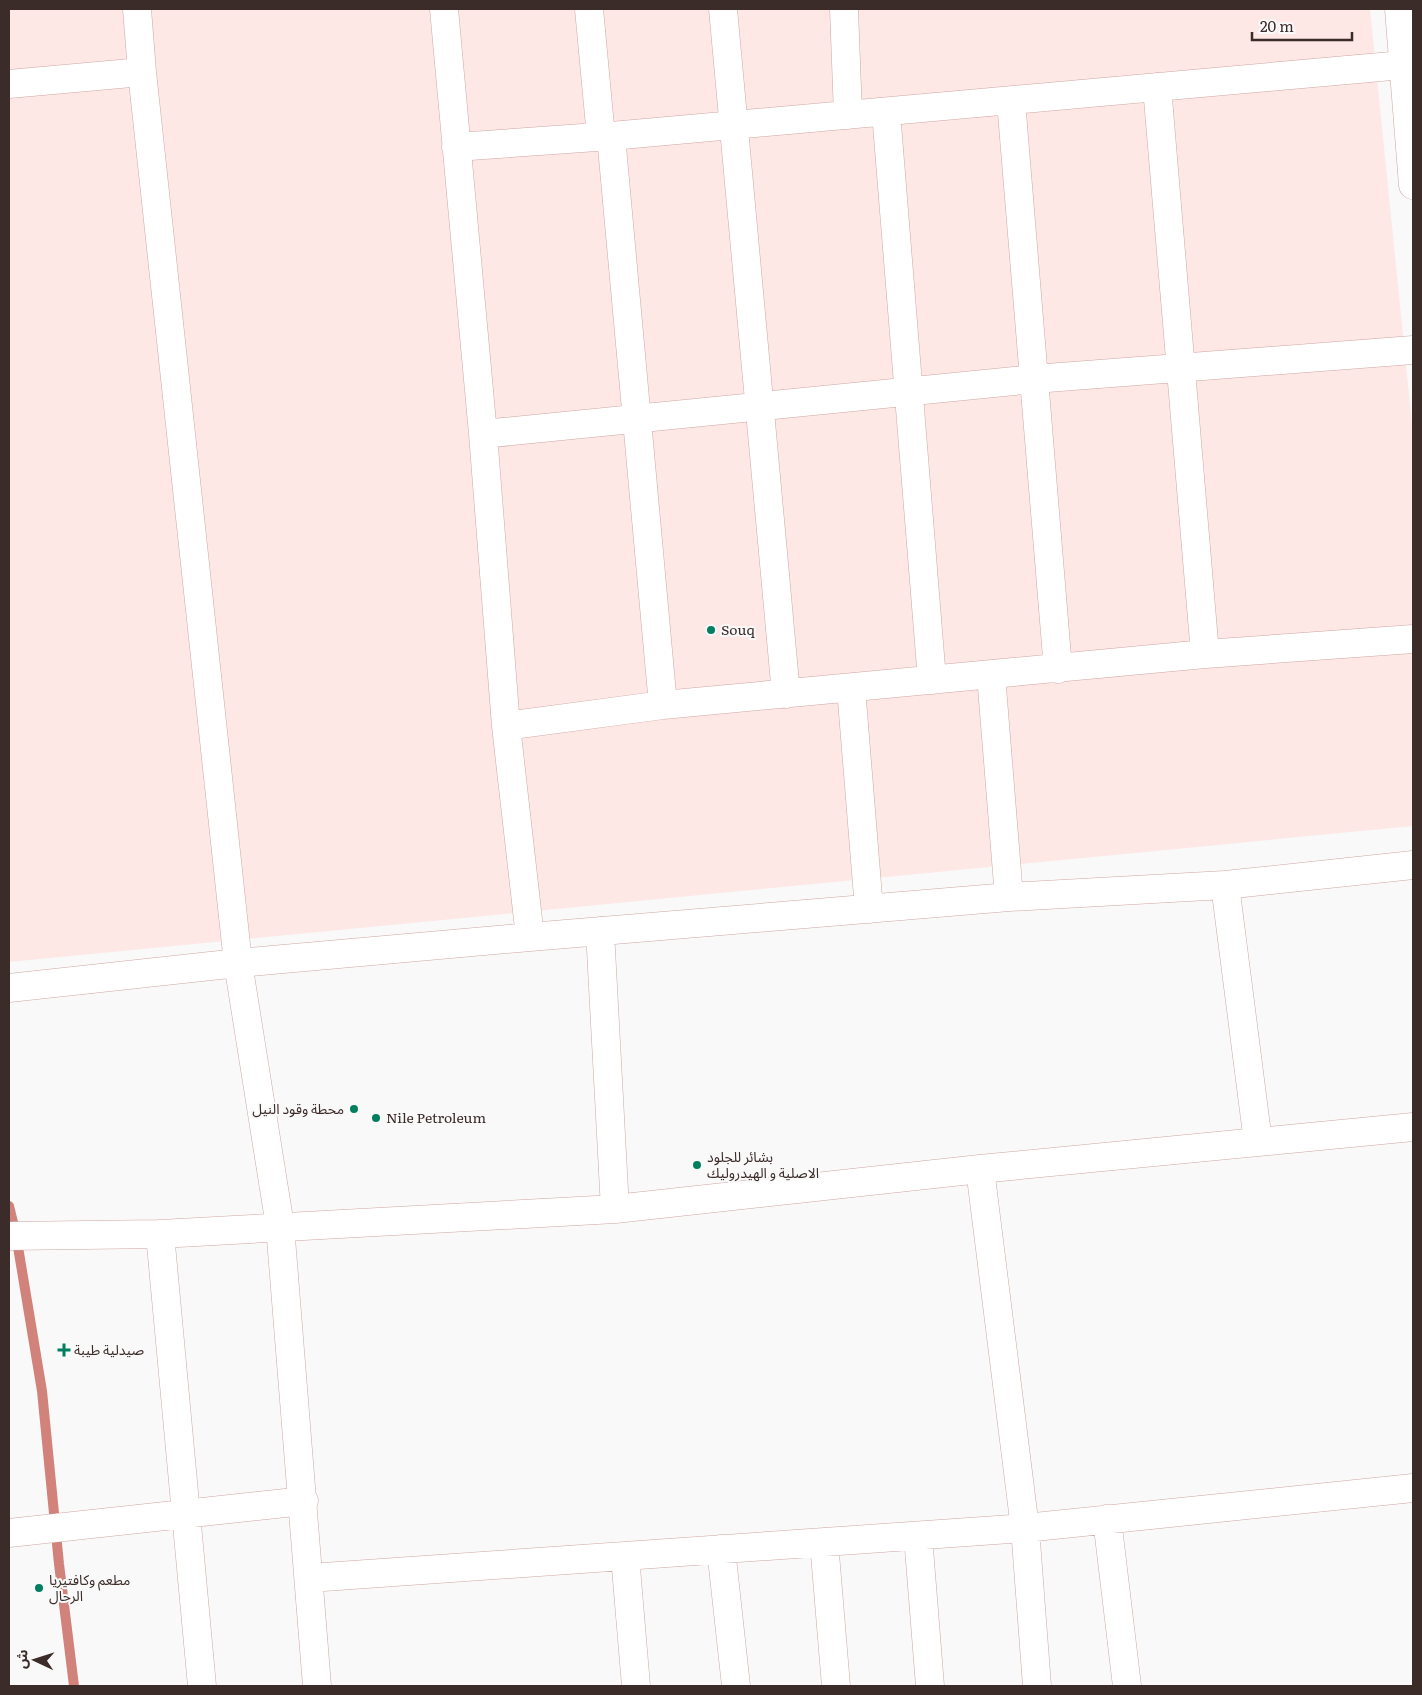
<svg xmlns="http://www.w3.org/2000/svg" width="1422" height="1695" viewBox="0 0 1422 1695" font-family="Literata,'Noto Sans Arabic',serif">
<rect width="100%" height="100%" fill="#f9f9f9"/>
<!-- built -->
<path fill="#fde8e6" d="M9,9h1361l43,425v392l-1404,136z"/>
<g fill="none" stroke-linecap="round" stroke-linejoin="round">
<!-- stream -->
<path stroke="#d0827b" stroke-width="10" d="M9,1206l7,29 26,156 17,173 15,122"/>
<!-- minor casing -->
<g stroke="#cea7a2" stroke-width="29">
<path id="minor" d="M137,9l5,63 96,891 42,263 37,460
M444,9l39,425 23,292
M589,9l12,128
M723,9l63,685
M844,9l4,106
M1399,9l14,176
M9,84l133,-12
M1157,87l48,567
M1011,101l47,568
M886,112l46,568
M611,136l52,569
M456,147l155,-11 792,-71
M483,434l551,-55 379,-29
M991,675l18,222
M851,688l18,221
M1225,885l33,257
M600,931l15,278
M530,937l-24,-211 157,-21 542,-51 208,-15
M9,988l229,-25 292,-26 479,-40 216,-12 188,-20
M980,1169l45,359 12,158
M160,1234l42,452
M9,1236l151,-2 455,-25 365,-40 433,-42
M1107,1519l20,167
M9,1533l295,-32
M918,1536l12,150
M824,1542l12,144
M721,1549l15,137
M625,1556l11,130
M309,1578l716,-50 388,-40"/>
</g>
<!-- minor -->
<use href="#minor" stroke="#fff" stroke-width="28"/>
</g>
<!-- markers -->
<g fill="#007f5f" stroke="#f9f9f9" stroke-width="2">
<circle cx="711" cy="630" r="5"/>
<circle cx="354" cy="1109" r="5"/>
<circle cx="376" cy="1118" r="5"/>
<circle cx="697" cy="1165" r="5"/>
<path d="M61.5 1342.5h5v5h5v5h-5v5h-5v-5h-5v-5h5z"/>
<circle cx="39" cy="1588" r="5"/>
</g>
<g text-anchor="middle" stroke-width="4" stroke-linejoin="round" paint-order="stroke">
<!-- poi labels -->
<g font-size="14" fill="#3b2b29" stroke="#f9f9f9" text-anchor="start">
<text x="721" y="635">Souq</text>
<text x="344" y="1114" text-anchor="end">محطة وقود النيل</text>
<text x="386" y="1123">Nile Petroleum</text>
<text x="707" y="1162">بشائر للجلود<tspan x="707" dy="16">الاصلية و الهيدروليك</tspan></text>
<text x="74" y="1355">صيدلية طيبة</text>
<text x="49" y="1585">مطعم وكافتيريا<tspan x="49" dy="16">الرحال</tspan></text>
</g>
</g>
<!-- border -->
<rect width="1422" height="1695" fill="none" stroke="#3b2b29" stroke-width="20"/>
<!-- north arrow -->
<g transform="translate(35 1660) rotate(274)" stroke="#f9f9f9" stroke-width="4" paint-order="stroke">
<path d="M0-4L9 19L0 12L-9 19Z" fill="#3b2b29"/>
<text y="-8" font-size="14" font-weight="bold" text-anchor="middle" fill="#3b2b29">ش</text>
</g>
<!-- scale -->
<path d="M1252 32v8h100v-8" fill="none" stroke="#3b2b29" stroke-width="2.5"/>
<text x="1260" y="32" font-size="15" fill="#3b2b29" stroke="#f9f9f9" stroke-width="4" paint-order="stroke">20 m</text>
</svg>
